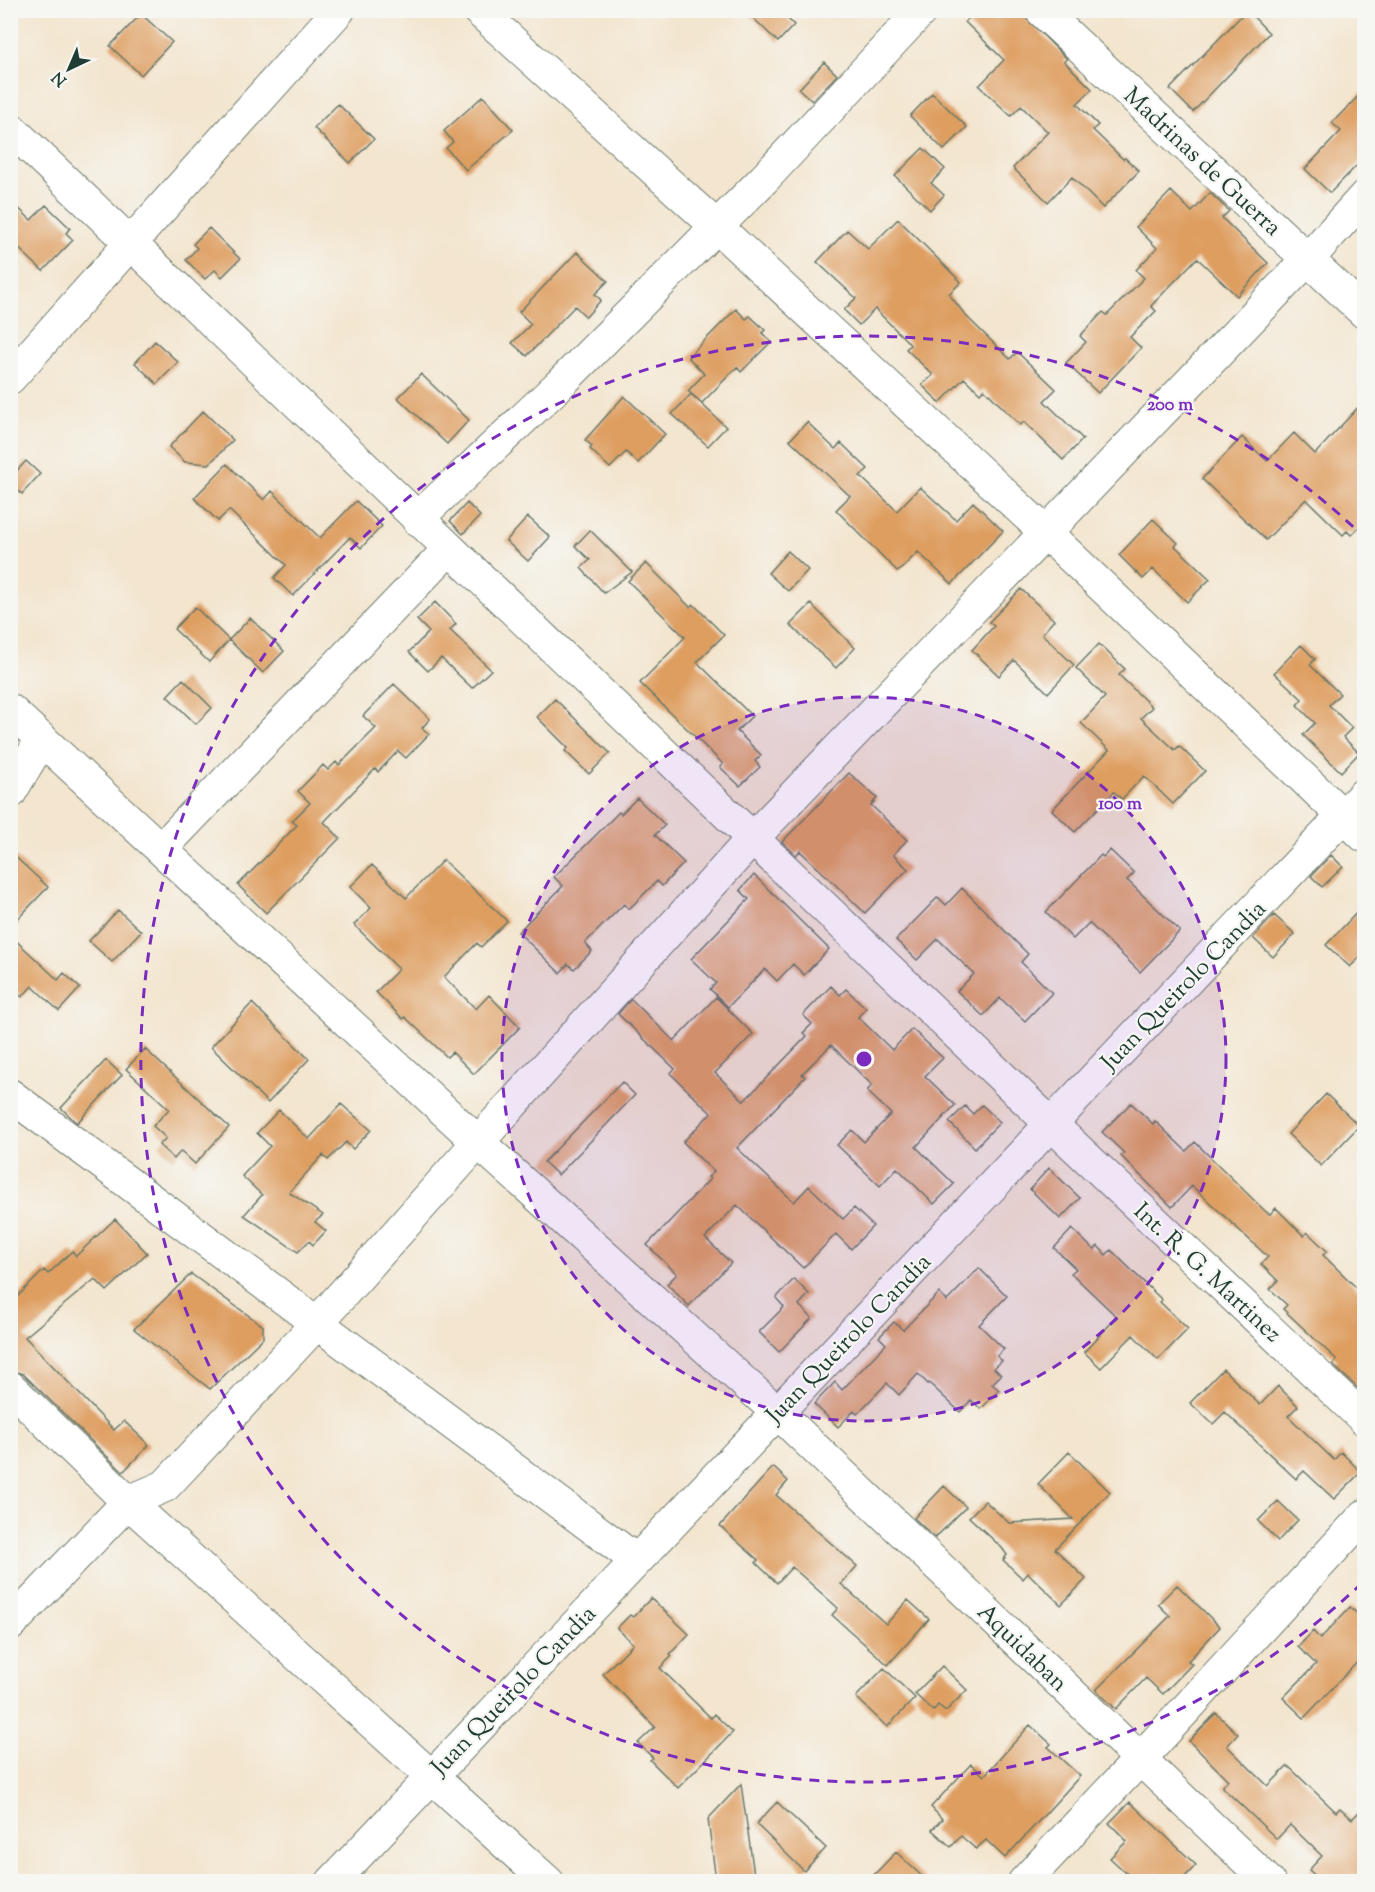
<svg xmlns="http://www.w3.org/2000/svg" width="1375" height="1892" viewBox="0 0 1375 1892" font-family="'Sorts Mill Goudy',serif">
<rect width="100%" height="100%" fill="#f6f6f2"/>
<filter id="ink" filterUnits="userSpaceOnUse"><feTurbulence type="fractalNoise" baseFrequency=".0167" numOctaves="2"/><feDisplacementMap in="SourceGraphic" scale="12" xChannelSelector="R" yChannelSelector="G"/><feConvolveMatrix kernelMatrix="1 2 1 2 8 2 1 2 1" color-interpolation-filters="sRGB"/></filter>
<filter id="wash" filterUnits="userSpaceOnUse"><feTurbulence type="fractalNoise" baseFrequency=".008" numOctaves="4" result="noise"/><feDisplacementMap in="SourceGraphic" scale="24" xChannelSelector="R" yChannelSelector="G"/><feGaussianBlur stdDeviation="1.35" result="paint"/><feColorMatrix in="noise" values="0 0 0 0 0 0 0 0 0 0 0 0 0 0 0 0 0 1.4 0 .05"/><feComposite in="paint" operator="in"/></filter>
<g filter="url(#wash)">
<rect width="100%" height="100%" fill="#f3e5ce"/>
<g id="blocks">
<!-- building -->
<path fill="#de9e61" d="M745,10h34l15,15 -16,17z
M976,10h42l49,49 -3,2 28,28 -15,15 21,21 -5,5 30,29 2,-1 14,13 -36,37 -31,-31 -24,25 -35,-34 35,-36 -27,-26 -10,10 -32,-30 25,-26 -39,-38z
M1247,10l22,23 -76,79 -23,-23z
M141,14l31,28 -31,33 -31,-29z
M824,62l13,13 -25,26 -13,-12z
M1365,89v68l-35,36 -25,-24 36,-38 -9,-8z
M932,93l35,34 -23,23 -34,-34z
M483,96l30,34 -47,40 -20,-22 7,-6 -9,-11z
M338,104l36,35 -24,24 -36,-35z
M923,148l22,21 -14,14 13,12 -14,15 -35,-34z
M1171,191l21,21 18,-19 19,18 -7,7 46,45 -31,33 -40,-38 -46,48 5,5 -26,26 11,11 -43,45 -32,-30 20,-21 -6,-6 23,-24 4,3 37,-37 -8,-8 21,-22 -21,-21z
M10,200l21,20 15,-15 24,23 -4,5 7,7 -30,31 -33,-31z
M898,219l63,63 -12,12 17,22 44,43 7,-7 39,37 -12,12 39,38 -20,21 -39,-38 -4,3 -36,-36 -4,4 -16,-15 -24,25 -18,-18 11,-10 -27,-26 4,-4 -2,-3 -33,-33 -16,16 -15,-15 12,-12 -39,-36 30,-32 21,19z
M209,228l31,31 -18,18 -7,-7 -10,9 -19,-19 11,-12 -4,-4z
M577,252l31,29 -13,13 6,6 -15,17 -11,-11 -48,50 -15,-13 19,-19 -12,-12z
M736,309l10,10 4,-3 15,14 -3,3 9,9 -30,30 -4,-5 -35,36 -14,-12 16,-17 -16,-17z
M155,341l23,21 -21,22 -22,-21z
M421,374l48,46 -22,24 -49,-46z
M691,394l35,33 -18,19 -36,-32z
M624,396l41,38 -27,29 -12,-11 -16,16 -20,-19 2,-3 -7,-6z
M1365,400v121l-14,14 -4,-4 -4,4 -37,-36 -40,41 -64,-61 40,-42 25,24 27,-28 21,21z
M203,411l30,29 -24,24 -24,-2 -16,-15z
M807,422l28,27 6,-6 27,26 -8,7 37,35 23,-24 36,33 17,-18 30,29 -51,53 -34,-32 -20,20 -62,-62 14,-14 -60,-56z
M26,461l14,13 -18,20 -12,-11v-5z
M227,464l37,36 8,-9 48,47 36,-37 26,25 -21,22 -11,-11 -57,59 -19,-18 12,-13 -57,-55 -11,11 -24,-23z
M467,503l13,13 -17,18 -13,-13z
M528,517l22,20 -22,24 -22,-20z
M1153,519l25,24 -3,3 35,33 -23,23 -34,-33 -10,10 -24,-24z
M590,530l42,42 -28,21 -23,-25 9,-8 -15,-14z
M788,551l20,19 -20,21 -20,-18z
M646,563l44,44 3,-3 31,31 -27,27 55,54 -15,15 24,24 -6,6 5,6 -20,19 -20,-19 3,-3 -83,-81 45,-46 -57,-56z
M1021,589l33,31 -12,14 32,31 -26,28 -34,-33 -15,16 -27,-26 22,-24 -5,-4z
M435,602l21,22 -6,6 41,40 -19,18 -31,-30 -13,13 -19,-19 20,-20 -12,-12z
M811,604l44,44 -19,20 -46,-43z
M195,607l34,33 -20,22 -35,-33z
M250,618l34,33 -21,22 -34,-33z
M1099,644l26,25 -6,6 33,32 -11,11 34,32 4,-4 26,25 -32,33 -29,-28 -22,23 -8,-7 -39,40 -23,-22 57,-60 -28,-27 24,-26 -29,-29z
M1301,645l14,14 -5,6 30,29 -11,11 23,23 -9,9 16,16 -18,19 -38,-37 12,-12 -18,-18 5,-6 -28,-26z
M183,679l29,29 -16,16 -29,-28z
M394,684l36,35 -8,9 7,6 -23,24 -8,-7 -20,21 -3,-3 -51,53 16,16 -74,75 -28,-28 59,-60 -5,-4 18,-18 -12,-12 25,-26 5,5 8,-8 3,3 37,-37 -13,-12z
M555,699l55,54 -21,21 -24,-23 3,-3 -31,-31z
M849,773l28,25 -6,7 36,35 -14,15 15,14 -43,44 -65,-62 -4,4 -14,-13z
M637,798l28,27 -10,10 29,28 -22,23 -5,-5 -28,28 -5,-5 -39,39 7,8 -18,18 -6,-5 -8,9 -42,-41 45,-46 -9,-9 65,-65 2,2z
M1110,850l24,23 -7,7 53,51 -40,41 -51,-49 -16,16 -27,-27 55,-57 2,2z
M10,852l38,35 -38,40z
M1331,855l12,12 -21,20 -11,-11z
M443,860l64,61 -26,26 -4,-4 -33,34 32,32 13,-14 31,32 -46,47 -22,-22 -5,5 -42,-40 -2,2 -27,-27 23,-23 -45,-44 17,-17 -21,-21 22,-22 34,33z
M754,875l75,74 -25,26 -11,-11 -16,17 -12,-12 -37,38 -18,-18 6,-6 -25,-24 58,-60 -9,-9z
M962,888l66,66 -7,8 31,31 -27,28 -25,-23 -17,18 -26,-25 17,-17 -36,-35 -21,21 -21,-20 42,-43 8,8z
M1365,904v48l-15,15 -24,-22z
M118,910l23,21 -29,31 -23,-21z
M1274,915l21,19 -22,23 -20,-19z
M10,935l48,45 6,-7 16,15 -21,23 -27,-25 -10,11 -12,-11z
M831,986l9,9 6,-6 20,19 -8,9 34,33 20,-21 31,29 -18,18 30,29 -39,42 38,37 -20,20 -37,-36 -17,18 -43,-41 15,-15 12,12 27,-28 -24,-23 5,-6 -41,-40 -29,29 3,3 -68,71 57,54 15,-16 34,33 11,-11 19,18 -22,23 -15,-15 -33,34 -66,-63 -32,33 26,25 -42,43 -22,-22 10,-10 -30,-29 63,-66 -2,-2 6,-5 -31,-30 28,-29 -41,-40 5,-4 -57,-55 13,-15 43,42 42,-44 37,37 -38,39 29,28 63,-65 -4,-3 9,-9 -9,-9z
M252,1003l57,56 -41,44 -57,-56z
M145,1049l84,78 -34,37 -14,-13 -7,8 -15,-14 7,-7 -13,-12 16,-17 -43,-40z
M106,1060l16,15 -45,48 -16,-15z
M622,1082l13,13 -77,80 -14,-13z
M1326,1094l33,32 -38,40 -33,-32z
M1131,1103l22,21 2,-3 31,30 9,-9 71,70 4,2 6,-6 28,28 3,-4 20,19 -4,4 42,41v99l-32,-30 4,-5 -54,-51 4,-4 -17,-16 8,-8 -17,-17 7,-7 -76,-71 -20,21 -51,-51 3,-3 -22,-21z
M341,1104l30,26 -18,19 -7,-7 -18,18 -5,-5 -34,37 34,23 -8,7 11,9 -13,14 -4,-4 -11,11 -54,-37 18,-20 -20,-19 28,-30 -13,-13 22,-23 30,29z
M982,1105l18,17 -25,26 -26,-26 16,-16 8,8z
M1049,1168l31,30 -20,21 -30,-30z
M115,1219l32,34 -40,38 -12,-12 -70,58 89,93 10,-9 25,24 -26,27 -100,-98 -13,-4v-66l34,-34 4,4 24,-23 4,5z
M1072,1229l22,21 4,-4 8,9 5,-5 51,50 -2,2 28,27 -30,31 -25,-25 -32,33 -17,-16 33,-35 -46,-44 5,-4 -22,-21z
M979,1268l28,28 -28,29 25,24 -7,7 5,5 -8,7 7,7 -9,9 7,6 -18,19 -10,-9 -11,12 -31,-29 -1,1 -10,-10 -19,21 -12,-12 -30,31 -3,-3 -16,16 -24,-23 21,-22 7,8 44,-46 -7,-7 15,-15 9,8 36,-37 8,8z
M191,1274l72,52v12l-53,51 -76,-60z
M794,1279l15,15 -10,11 13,13 -33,34 -20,-20 25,-25 -8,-9z
M1223,1369l37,36 18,-19 20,20 -10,10 46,44 7,-8 20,20 -27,27 -30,-28 -8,8 -71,-67 -12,12 -23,-21z
M1069,1452l41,40 -55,57 31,30 -25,26 -33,-32 -5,6 -20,-19 4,-5 -5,-7 -33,-31 16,-16 24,22 64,-4 -35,-35z
M773,1467l15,14 -12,14 81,71 -16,18 45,40 22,-24 21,19 -41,46 -56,-50 6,-7 -46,-41 -15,16 -21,-20 2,-3 -38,-34z
M944,1486l22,21 -31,31 -21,-20z
M1278,1501l20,19 -20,21 -20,-20z
M1177,1585l43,42 -32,34 4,3 -29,30 -17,-16 -30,31 -20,-19 74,-74 -12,-12z
M651,1598l38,36 -19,20 2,2 -12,12 51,50 3,-4 19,18 -55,56 -28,-28 3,-2 -15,-15 17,-16 -52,-53 30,-30 -16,-16 13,-13 3,2z
M1350,1607l15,14v33l-61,64 -21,-20 33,-34 -18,-17 15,-16 7,8z
M942,1666l25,24 -21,21 -8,-6 -5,6 -18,-17z
M884,1668l31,30 -28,29 -31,-30z
M1216,1713l22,21 -11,12 41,40 20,-20 48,46 4,-4 12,11 13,-13v65l-10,10h-34l-12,-11 13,-14 -32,-31 -13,14 -55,-52 6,-7 -39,-39z
M1030,1725l21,19 -3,3 32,29 -75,82 -19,-18 -10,9 -15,-13 -10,11 -19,-17 10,-11 -11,-12 40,-43 13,12z
M741,1784l14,97h-39l-8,-62z
M777,1802l49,46 -22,23 -48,-47z
M1130,1802l66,63 -15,16h-46l-25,-23 17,-17 -18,-18z
M896,1852l31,29h-59z"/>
</g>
</g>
<g filter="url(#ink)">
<use href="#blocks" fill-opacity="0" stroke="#69786a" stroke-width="1.5"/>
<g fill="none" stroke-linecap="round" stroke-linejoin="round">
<!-- minor casing -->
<g stroke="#69786a" stroke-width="34">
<path id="minor" d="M478,10l238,216 329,306 319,304
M1041,10l323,302
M10,128l1041,996 313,295
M10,378l329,-368
M417,519l141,-133 206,-207 158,-169
M10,710l468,432 299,270 492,470
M10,793l32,-54
M161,849l288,-300
M10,1095l626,465
M10,1387l118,115 420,380
M10,1625l118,-123 37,-16 153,-164 160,-180 274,-303 556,-580 56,-62
M332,1882l1032,-1088
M1024,1882l116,-123 224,-243"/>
</g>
<!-- minor -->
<use href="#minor" stroke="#fff" stroke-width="32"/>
</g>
</g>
<!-- distance rings -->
<circle cx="864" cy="1059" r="362" fill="#7b2cbf" fill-opacity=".12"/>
<g fill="none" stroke="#7b2cbf" stroke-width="3" stroke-dasharray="10 8">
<circle cx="864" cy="1059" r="362"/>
<path d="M1362 1583A723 723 0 1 1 1362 535"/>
</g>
<g text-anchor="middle" stroke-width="4.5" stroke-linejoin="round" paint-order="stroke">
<!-- street labels -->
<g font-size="24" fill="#1f3d34" stroke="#f6f6f2">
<text transform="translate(1203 161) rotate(43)" y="8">Madrinas de Guerra</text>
<text transform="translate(1183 985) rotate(-46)" y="8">Juan Queirolo Candia</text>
<text transform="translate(1208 1272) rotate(43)" y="8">Int. R. G. Martinez</text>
<text transform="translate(848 1338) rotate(-46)" y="8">Juan Queirolo Candia</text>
<text transform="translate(1023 1647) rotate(44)" y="8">Aquidaban</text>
<text transform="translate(513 1690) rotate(-46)" y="8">Juan Queirolo Candia</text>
</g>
</g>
<circle cx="864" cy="1059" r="9" fill="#7b2cbf" stroke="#f6f6f2" stroke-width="3"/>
<g font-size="18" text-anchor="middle" font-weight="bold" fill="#7b2cbf" stroke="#f6f6f2" stroke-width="4.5" stroke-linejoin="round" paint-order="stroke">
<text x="1170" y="410">200 m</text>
<text x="1120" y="809">100 m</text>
</g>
<!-- margin -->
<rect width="1375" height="1892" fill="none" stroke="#f6f6f2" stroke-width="36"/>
<!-- north arrow -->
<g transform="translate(69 69) rotate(224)" stroke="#f6f6f2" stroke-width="4.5" paint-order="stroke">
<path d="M0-4.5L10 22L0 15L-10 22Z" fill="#1f3d34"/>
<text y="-9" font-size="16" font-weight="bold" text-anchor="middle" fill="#1f3d34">N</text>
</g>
</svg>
